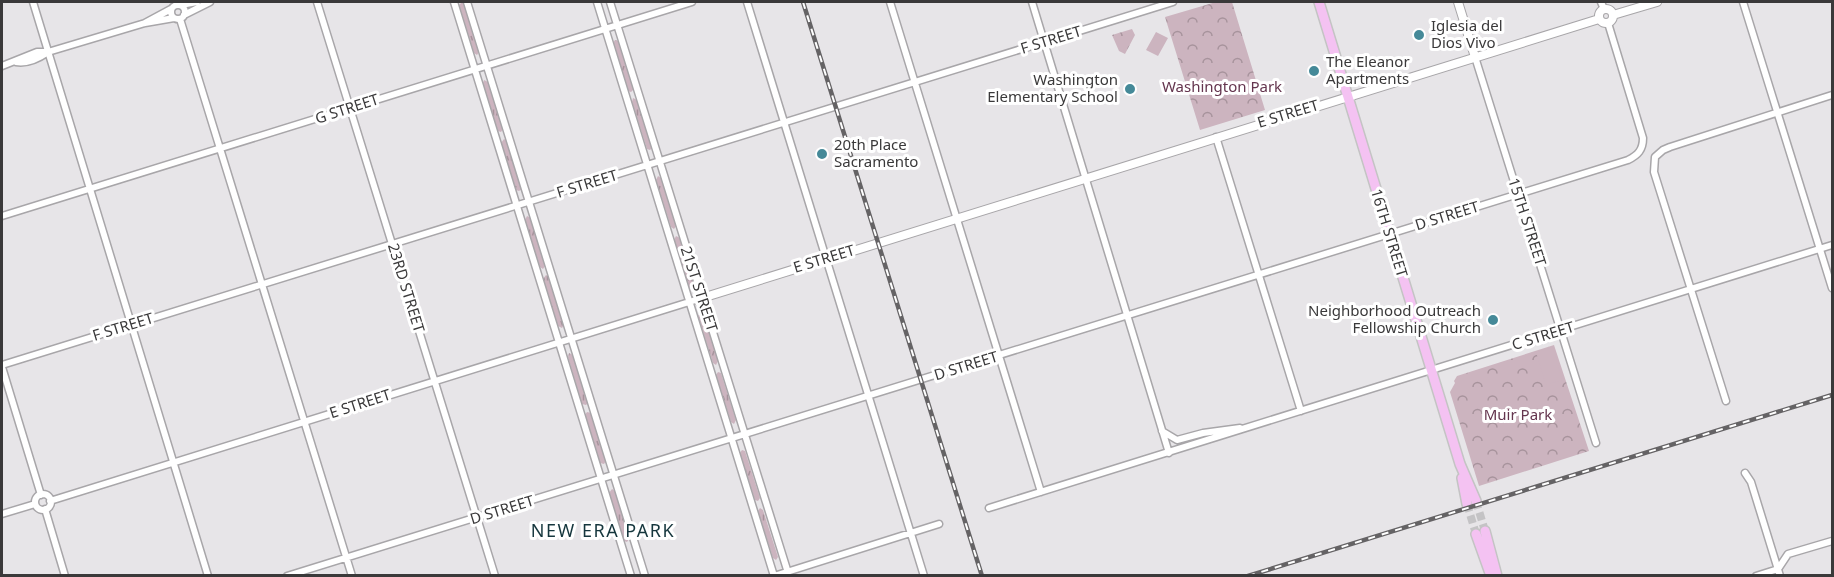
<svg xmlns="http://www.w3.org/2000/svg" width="1834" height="577" viewBox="0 0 1834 577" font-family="'Noto Sans',sans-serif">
<defs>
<pattern id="grass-tufts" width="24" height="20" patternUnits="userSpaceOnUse" patternTransform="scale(1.5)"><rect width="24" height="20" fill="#ccb4bf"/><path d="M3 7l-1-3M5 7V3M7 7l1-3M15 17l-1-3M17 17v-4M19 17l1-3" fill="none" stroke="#a7939c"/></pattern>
<pattern id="park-crowns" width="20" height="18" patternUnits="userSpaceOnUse" patternTransform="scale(1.5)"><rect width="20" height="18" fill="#ccb4bf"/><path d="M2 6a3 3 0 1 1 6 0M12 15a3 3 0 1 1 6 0" fill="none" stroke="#a7939c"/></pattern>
</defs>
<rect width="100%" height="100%" fill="#e7e5e8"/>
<!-- grass -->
<path fill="url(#grass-tufts)" d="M462,2l2,2 15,48 -2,3 -3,-2 -15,-48z
M615,40l4,1 15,48 -3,3 -3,-1 -15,-48z
M484,80l4,2 15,47 -2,3 -3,-1 -15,-48z
M633,98l4,2 15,48 -2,2 -3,-1 -15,-47z
M504,139l3,2 15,48 -3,2 -3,-1 -15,-47z
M658,176l3,2 15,48 -2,3 -3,-2 -15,-47z
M527,216l4,2 14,48 -2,3 -3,-2 -15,-47z
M676,236l4,2 15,48 -2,3 -4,-2 -15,-47z
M546,275l3,2 15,48 -2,3 -4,-2 -15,-47z
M700,313l3,1 15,47 -2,4 -3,-2 -15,-47z
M569,353l4,2 15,48 -2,2 -4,-1 -14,-47z
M718,372l3,1 15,47 -2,4 -3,-2 -15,-47z
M587,412l4,1 15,48 -2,3 -4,-1 -15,-48z
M742,450l3,1 15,47 -2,3 -3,-1 -15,-47z
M612,489l3,2 14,48 -2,3 -3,-1 -15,-48z
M760,508l3,2 15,47 -2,3 -3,-2 -15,-47z"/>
<!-- park -->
<path fill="url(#park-crowns)" d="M1216,2h16l33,108 -65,20 -35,-113z
M1132,29l3,6 -10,19 -6,-3 -7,-16z
M1554,345l35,106 -110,35 -29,-94 5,-9 -1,-2 3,-5z"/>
<!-- pitch -->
<path fill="#ccb4bf" d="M1156,32l12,6 -10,18 -12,-6z
M1553,347l9,33 -16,5 -10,-33z"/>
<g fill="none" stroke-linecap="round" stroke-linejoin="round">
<!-- secondary-tunnel -->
<path stroke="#c4c3c5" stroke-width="8" stroke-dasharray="8 4" stroke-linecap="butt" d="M1476,501l9,30
M1467,504l9,30"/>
<!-- minor casing -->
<g stroke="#a8a6a9" stroke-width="9">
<path id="minor" d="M33,2l175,574
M317,2l178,574
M454,2l177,574
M467,2l178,574
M597,2l177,574
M610,2l179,574
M747,2l177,574
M890,2l151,490
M1032,2l137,451
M1601,2l3,7
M1743,2l89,286
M171 12a7 7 0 1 1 14 0a7 7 0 1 1-14 0Z
M181,5l16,-3
M184,15l26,-13
M180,19l172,557
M145,23l26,-14
M1475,57l121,386
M16,62c12,2 22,-3 32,-10
M2,66l35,-14h11l97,-29 29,-5
M1216,137l85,274
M2,216l690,-214
M2,365l1171,-363
M2,367l39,128
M1726,401l-72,-229 1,-15 8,-7 7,-3 162,-52
M1162,431l15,9 26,-7 37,-5
M1745,473l6,9 29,94
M35 502a8 8 0 1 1 16 0a8 8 0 1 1-16 0Z
M50,501l652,-203
M989,508l843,-263
M45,509l20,67
M2,514l33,-10
M287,576l1341,-416c10,-5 15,-10 15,-22l-35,-115
M774,576l165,-52
M1756,576l22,-7 10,-15 44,-13"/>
</g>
<!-- tertiary casing -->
<g stroke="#a8a6a9" stroke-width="10">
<path id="tertiary" d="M1458,2l17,55
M1599 16a7 7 0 1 1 14 0a7 7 0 1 1-14 0Z
M1613,15l44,-13
M702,298l897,-279"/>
</g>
<!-- primary casing -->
<g stroke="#c4c4c4" stroke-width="12">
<path id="primary" d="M1319,2l141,462 16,37
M1462,478l5,26
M1485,531l12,45
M1476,534l15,42"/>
</g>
<!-- minor -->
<use href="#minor" stroke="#fff" stroke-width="6"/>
<!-- tertiary -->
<use href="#tertiary" stroke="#fff" stroke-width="8"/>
<!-- primary -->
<use href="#primary" stroke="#f4c2f2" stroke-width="9"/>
<!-- rail casing -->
<g stroke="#656365" stroke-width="4.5">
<path id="rail" d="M803,2l179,574
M1248,576l584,-181"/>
</g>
<!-- rail -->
<use href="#rail" stroke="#fff" stroke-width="2" stroke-dasharray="7" stroke-linecap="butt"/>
</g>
<!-- markers -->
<g fill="#458998" stroke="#fff" stroke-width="2">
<circle cx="1419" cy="35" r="6"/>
<circle cx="1314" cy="71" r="6"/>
<circle cx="1130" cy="89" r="6"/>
<circle cx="822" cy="154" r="6"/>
<circle cx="1493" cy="320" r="6"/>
</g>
<g text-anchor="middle" stroke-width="6" stroke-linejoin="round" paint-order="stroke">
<!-- poi labels -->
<g font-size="15" fill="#3a393a" stroke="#fff" text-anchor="start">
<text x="1431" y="31">Iglesia del<tspan x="1431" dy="17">Dios Vivo</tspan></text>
<text x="1326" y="67">The Eleanor<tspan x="1326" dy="17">Apartments</tspan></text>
<text x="1118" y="85" text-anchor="end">Washington<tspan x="1118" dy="17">Elementary School</tspan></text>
<text x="834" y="150">20th Place<tspan x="834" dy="17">Sacramento</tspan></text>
<text x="1481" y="316" text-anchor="end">Neighborhood Outreach<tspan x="1481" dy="17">Fellowship Church</tspan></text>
</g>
<!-- street labels -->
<g font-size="15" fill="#3a393a" stroke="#fff">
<text transform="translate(1051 40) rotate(-17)" y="5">F STREET</text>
<text transform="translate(347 109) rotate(-18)" y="5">G STREET</text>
<text transform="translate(1288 114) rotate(-17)" y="5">E STREET</text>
<text transform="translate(587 184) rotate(-17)" y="5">F STREET</text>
<text transform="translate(1447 216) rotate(-17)" y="5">D STREET</text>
<text transform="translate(1527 222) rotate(72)" y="5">15TH STREET</text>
<text transform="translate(1389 233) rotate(73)" y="5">16TH STREET</text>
<text transform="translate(824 259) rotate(-17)" y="5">E STREET</text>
<text transform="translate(406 288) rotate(73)" y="5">23RD STREET</text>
<text transform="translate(699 289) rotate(72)" y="5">21ST STREET</text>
<text transform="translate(123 327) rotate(-17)" y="5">F STREET</text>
<text transform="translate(1543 336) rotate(-17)" y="5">C STREET</text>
<text transform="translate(966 366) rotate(-17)" y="5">D STREET</text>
<text transform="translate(360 404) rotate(-18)" y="5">E STREET</text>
<text transform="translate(502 510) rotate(-17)" y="5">D STREET</text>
</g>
<!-- park labels -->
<g font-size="15" fill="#64354e" stroke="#fff">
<text x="1222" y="92">Washington Park</text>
<text x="1518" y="420">Muir Park</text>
</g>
<!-- quarter labels -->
<g font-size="18" letter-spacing="1.5" fill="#15363d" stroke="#fff">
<text x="603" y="537">NEW ERA PARK</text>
</g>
</g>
<!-- border -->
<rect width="1834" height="577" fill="none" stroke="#3a393a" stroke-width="6"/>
</svg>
